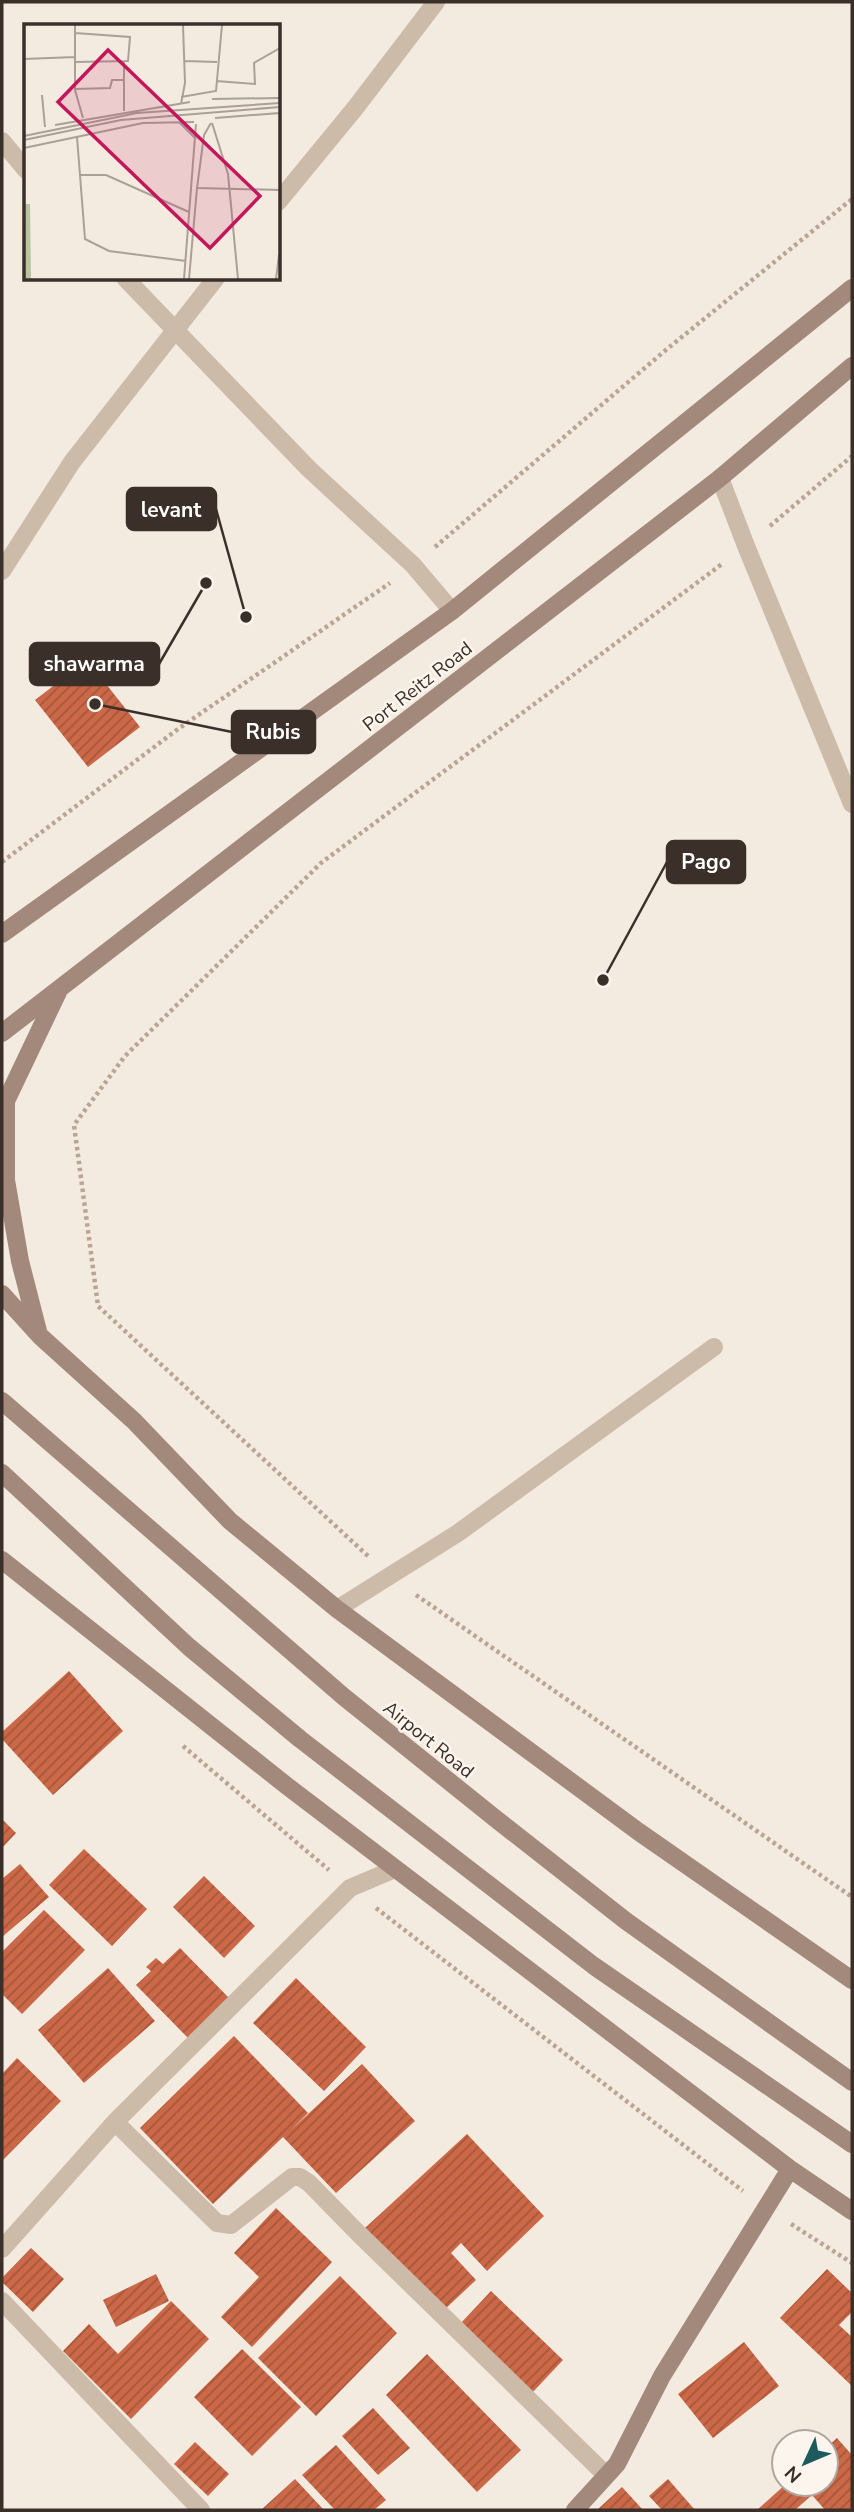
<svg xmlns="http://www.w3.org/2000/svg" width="854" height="2512" viewBox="0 0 854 2512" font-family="'Nunito Sans',sans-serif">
<defs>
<pattern id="building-hatch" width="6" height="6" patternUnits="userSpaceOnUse" patternTransform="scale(1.75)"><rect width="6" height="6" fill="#cb6847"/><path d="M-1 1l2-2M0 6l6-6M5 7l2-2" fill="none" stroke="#a6563b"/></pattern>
</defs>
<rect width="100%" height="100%" fill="#f4ebe0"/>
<!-- building -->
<path fill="url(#building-hatch)" d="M87,660l53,67 -52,40 -53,-67z
M69,1671l54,60 -70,64 -51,-56v-7z
M2,1819l14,14 -14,15z
M84,1849l63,60 -35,37 -63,-61z
M20,1864l29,33 -47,40v-58z
M204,1876l51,50 -31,32 -51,-51z
M44,1910l41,40 -63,64 -20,-20v-42z
M180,1948l50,51 -41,40 -53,-54 15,-14 -5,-4 10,-9 7,6z
M108,1968l47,53 -71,62 -46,-53z
M296,1978l70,69 -42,44 -71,-68z
M234,2036l74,77 -16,16 70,-65 53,57 -79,72 -53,-56 -70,67 -73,-76z
M17,2058l44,43 -59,60v-87z
M467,2134l77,82 -57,55 -26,-28 -10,10 25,27 -33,31 -78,-83z
M276,2208l56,54 -80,85 -31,-30 38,-40 -25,-24z
M31,2248l33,31 -31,33 -31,-30v-4z
M827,2269l25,24v19l-13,13 13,12v49l-72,-68z
M156,2274l13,27 -53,26 -13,-27z
M340,2276l57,57 -81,83 -58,-58z
M491,2291l72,69 -31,33 -71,-70z
M171,2301l38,38 -78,80 -68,-68 26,-27 29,30z
M744,2342l35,44 -66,52 -35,-44z
M242,2349l59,58 -49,49 -58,-59z
M427,2354l94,96 -44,42 -91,-97z
M373,2408l37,40 -32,27 -36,-39z
M837,2438l15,17v52l-3,3h-24l-13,-15 -17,15h-38l29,-26h40v-36z
M195,2442l34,32 -21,22 -34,-32z
M336,2445l50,55 -12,10h-39l-33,-35z
M295,2479l29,31h-63z
M668,2479l27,31h-33l-13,-14z
M622,2487l21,23h-46z"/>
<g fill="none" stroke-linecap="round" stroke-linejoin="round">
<!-- path -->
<path stroke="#baa594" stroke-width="4.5" stroke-dasharray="3.5 3.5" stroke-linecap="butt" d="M770,526l82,-70
M435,547l232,-198 185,-150
M2,862l176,-133 212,-146
M368,1556l-270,-250 -24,-181 51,-69 196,-193 401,-299
M416,1595l436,302
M183,1746l146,124
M376,1908l367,283
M791,2224l61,39"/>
<!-- service -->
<path stroke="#cdbbaa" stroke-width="18" d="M337,1609l121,-76 256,-186"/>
<!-- minor -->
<path stroke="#cdbbaa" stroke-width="18" d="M2,141l24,29
M278,202l78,-95 80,-105
M125,278l184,191 104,96 39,46
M720,478l26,68 106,258
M2,571l70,-109 144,-184
M115,2122l102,101 14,2 61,-48h8l9,6 48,49 248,242
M2,2249l113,-127 235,-234 45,-19
M2,2301l199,209"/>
<!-- secondary -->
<path stroke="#a2897b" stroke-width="18" d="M2,934l450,-323 400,-323
M2,1033l718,-555 132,-112
M2,1294l38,42 94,85 96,100 107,88 302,223 213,148
M38,1331l-18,-70 -14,-81v-79l52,-109
M2,1401l342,296 152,122 130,102 226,161
M2,1473l187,174 111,92 294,227 258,178
M2,1560l285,226 503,383 62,42
M575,2510l42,-46 45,-88 128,-207"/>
</g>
<g text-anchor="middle" stroke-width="5" stroke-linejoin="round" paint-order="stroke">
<!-- street labels -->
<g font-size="19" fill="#3b2f2a" stroke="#fbf5ed">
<text transform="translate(417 686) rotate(-38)" y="7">Port Reitz Road</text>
<text transform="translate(429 1739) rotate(39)" y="7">Airport Road</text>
</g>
</g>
<!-- overview -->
<g transform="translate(24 24)">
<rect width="256" height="256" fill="#f4ebe0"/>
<path d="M0,180h6l1,75h-7z" fill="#b8c59e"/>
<path fill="none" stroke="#aaa097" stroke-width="2" d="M51,1v65l8,28M51,9l55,4 -2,24 -53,1M0,35l51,-2M161,37l32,1M100,38v49M192,57l39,3 -1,-21 26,-15M51,65l35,-1 2,-8h13M18,71l3,32M157,73l35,-6 6,-66M188,75l68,-1M157,80l4,-21 -2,-58M191,94l65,-5M155,98l17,17M188,99l16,51 10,105M31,101l135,-23M0,112l113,-23 143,-10M53,113l8,102 24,12 77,10M0,116l97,-20 159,-13M0,124l119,-25 51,-1M56,151h26l83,37M174,164l82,2M160,255l12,-155M165,255l8,-91 7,-53 7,-12M252,255l3,-24"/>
<path fill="#c2185b" fill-opacity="0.15" stroke="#c2185b" stroke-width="3.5" d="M84,26l152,146 -50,52 -152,-146z"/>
<rect width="256" height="256" fill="none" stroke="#3b2f2a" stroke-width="3.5"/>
</g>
<!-- callouts -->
<path fill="none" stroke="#3b2f2a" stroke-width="2.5" d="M246 617L216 509M206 583L159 664M95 704L232 732M603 980L667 862"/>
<g fill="#3b2f2a" stroke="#fbf5ed" stroke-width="2.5">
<circle cx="246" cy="617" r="7"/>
<circle cx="206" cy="583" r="7"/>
<circle cx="95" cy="704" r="7"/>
<circle cx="603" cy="980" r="7"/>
</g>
<g fill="#3b2f2a" stroke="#3b2f2a" stroke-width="2.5">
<rect x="127" y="488" width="89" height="42" rx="7"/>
<rect x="30" y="643" width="129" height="42" rx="7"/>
<rect x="232" y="711" width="83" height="42" rx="7"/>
<rect x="667" y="841" width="78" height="42" rx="7"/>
</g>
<g font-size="21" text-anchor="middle" font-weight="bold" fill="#fff">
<text x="171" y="517">levant</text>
<text x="94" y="671">shawarma</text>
<text x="273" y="739">Rubis</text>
<text x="706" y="869">Pago</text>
</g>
<!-- border -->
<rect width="854" height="2512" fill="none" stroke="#3b2f2a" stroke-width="7"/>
<!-- north arrow -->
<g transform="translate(805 2463) rotate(226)"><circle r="33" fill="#fbf5ed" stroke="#aea69f" stroke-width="2"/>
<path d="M0-5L12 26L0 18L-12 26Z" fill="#1d5a5f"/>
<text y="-10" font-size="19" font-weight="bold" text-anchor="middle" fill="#3b2f2a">N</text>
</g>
</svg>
